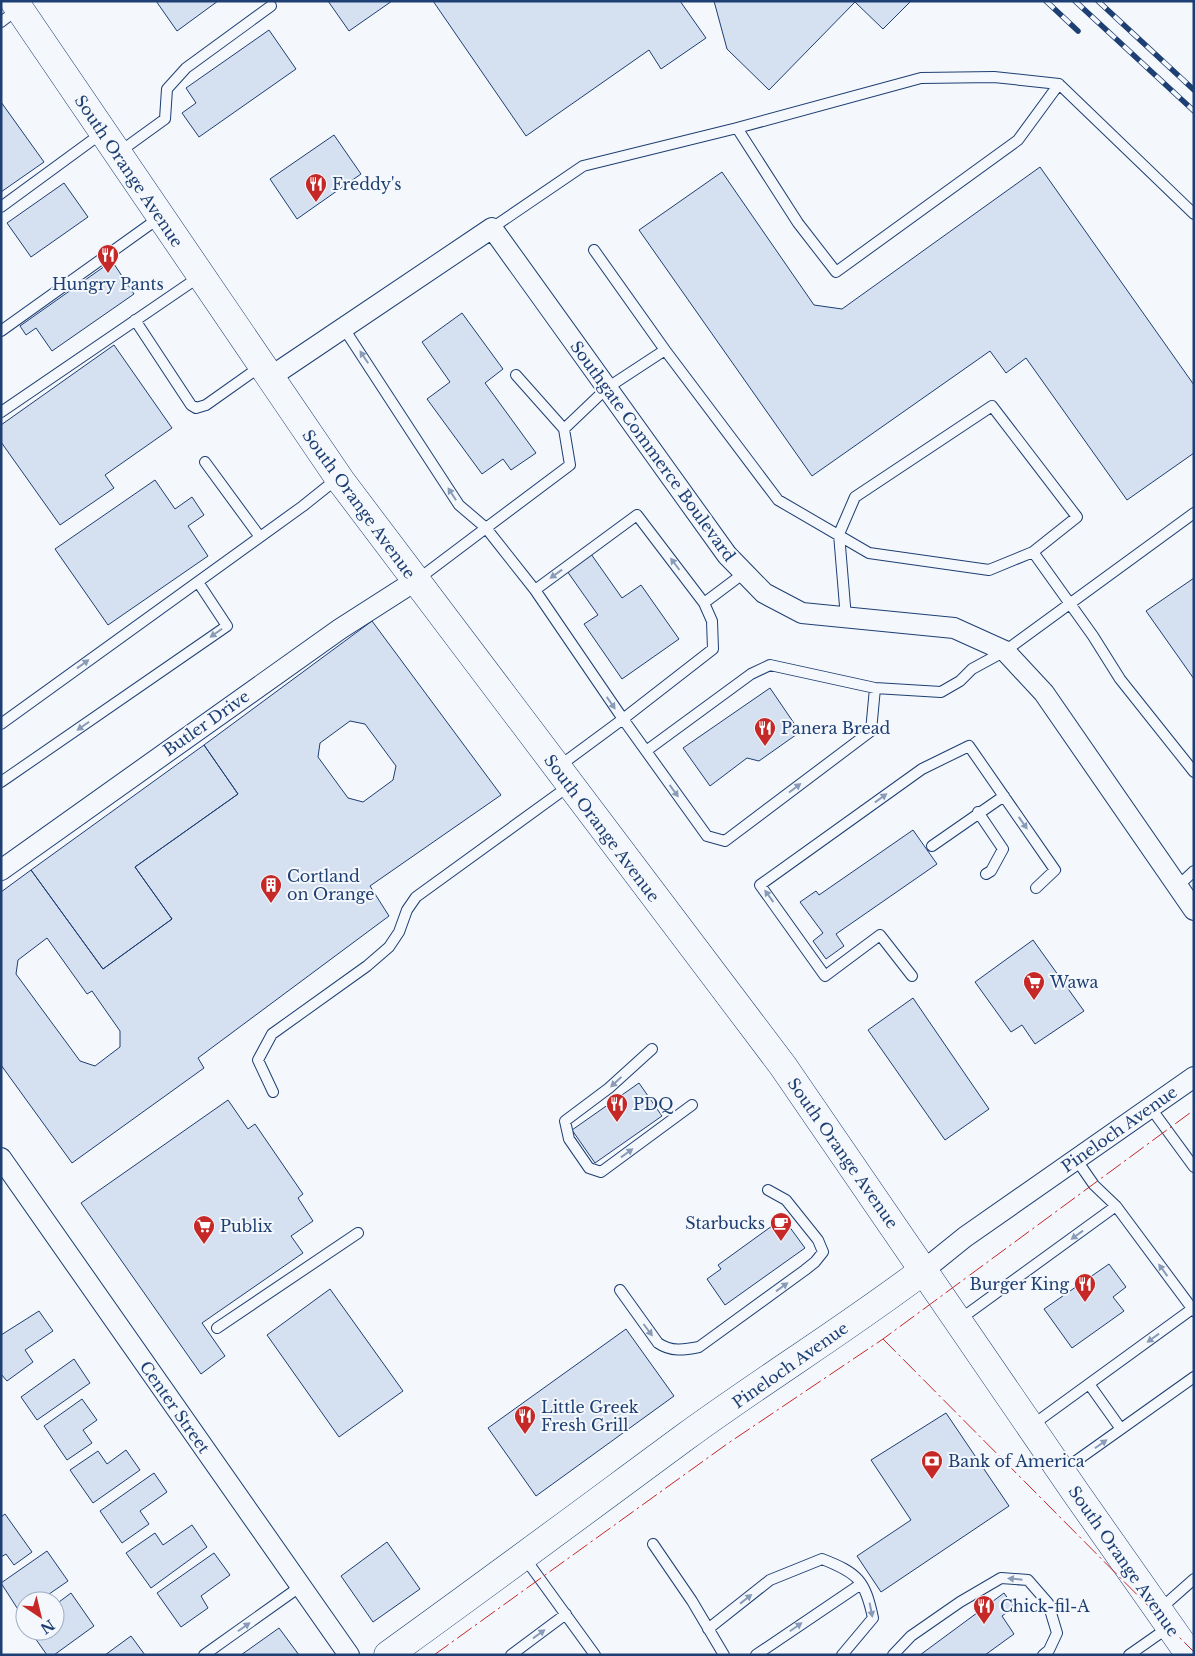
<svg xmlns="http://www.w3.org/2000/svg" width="1195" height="1656" viewBox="0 0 1195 1656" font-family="'Libre Baskerville',serif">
<rect width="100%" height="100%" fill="#f4f7fb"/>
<!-- building -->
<path fill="#d5e0f0" stroke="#1d3f73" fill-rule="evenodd" d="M156,1h62l-41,30z
M328,1h64l-43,30z
M433,1h247l26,37 -45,31 -12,-19 -123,86z
M714,1h197l-28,28 -28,-27 -86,88 -42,-41z
M269,30l27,39 -97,68 -17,-24 14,-10 -10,-15z
M1,102l43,60 -43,30z
M334,135l27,39 -64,45 -27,-40z
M1040,167l154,218v68l-67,47 -101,-142 -20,15 -16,-22 -178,125 -173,-246 83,-58 92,133 28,4z
M64,183l24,34 -57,40 -24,-34z
M112,261l22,33 -82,57 -16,-23 -10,7 -6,-9z
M462,313l41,56 -18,14 51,70 -25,17 -8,-11 -21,15 -55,-75 23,-17 -28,-40z
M114,345l58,83 -67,47 9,13 -54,37 -59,-83v-17z
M155,480l20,29 17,-12 12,18 -16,11 20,30 -100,69 -53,-76z
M591,554l31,44 19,-13 38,54 -57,40 -38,-55 14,-9 -31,-44z
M1194,578v101l-48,-68z
M372,621l129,174 -131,91 19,30 -191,142 6,10 -132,95 -71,-98v-173l30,-22 72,99 69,-50 -37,-52 103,-73 -34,-49zM350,721l15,3 31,42 -3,14 -30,22 -15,-4 -30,-41 2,-14zM47,938l40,56 5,-3 28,40v16l-25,19 -15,-5 -64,-87 2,-14z
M770,688l30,44 -41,29 -12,-3 -37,28 -27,-38z
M204,745l34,49 -103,73 37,52 -69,50 -72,-99z
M913,830l24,34 -101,70 8,12 -18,13 -13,-18 10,-8 -23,-31 16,-11 3,4z
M1033,940l51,71 -49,33 -13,-19 -11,7 -36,-50z
M913,998l76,111 -44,31 -77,-110z
M639,1083l23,33 -67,47 -23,-33z
M228,1100l20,29 7,-5 48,70 -5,4 15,23 -22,15 12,17 -101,70 23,33 -24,18 -120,-171z
M783,1218l22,30 -80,57 -18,-26 14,-10 -3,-4z
M1109,1264l17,23 -13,10 11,14 -52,37 -28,-39z
M330,1289l73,102 -64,46 -72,-102z
M39,1311l14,20 -28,19 8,12 -26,19 -6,-7v-39z
M626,1329l48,67 -138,100 -48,-68z
M74,1359l16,24 -53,37 -16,-23z
M82,1399l15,21 -14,10 9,13 -25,17 -23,-34z
M946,1413l63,93 -128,86 -24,-36 54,-36 -40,-60z
M126,1450l14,20 -47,33 -23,-33 28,-19 9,13z
M154,1473l13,19 -27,19 9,13 -27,19 -22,-32z
M5,1514l27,38 -18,13 -8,-11 -5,3v-40z
M192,1525l15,22 -56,41 -25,-35 29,-20 8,12z
M387,1542l33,47 -47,33 -32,-46z
M47,1551l21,30 -29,20h-14v10l-4,3 -20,-31z
M214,1553l16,22 -29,21 7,12 -27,19 -24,-34z
M71,1593l23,33 -40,29h-7l-17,-24h25v-26z
M1004,1593l10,14 -12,9 12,18 -29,21h-65z
M279,1628l20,27h-58z
M131,1636l14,19h-40z"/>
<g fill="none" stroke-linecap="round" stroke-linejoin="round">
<!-- lane casing -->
<g stroke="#1d3f73" stroke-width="12">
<path id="lane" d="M1,22l17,-13
M737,128l61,95 38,49 182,-132 41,-56 135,130
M118,153l47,-34 2,-30 19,-21 85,-62
M1,207l101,-74
M492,228l91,-62 154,-38 184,-50 73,-1 65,7
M594,250l71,100
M135,320l56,85 5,3 10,-3 55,-39
M343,327l116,178 27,23 84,-63 -6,-36 43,-41 58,-38 113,150 91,53 120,17 44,-18
M1,331l158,-113
M516,375l48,54
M1,412l198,-135
M205,462l55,75
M417,580l69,-52 49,62
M704,603l-67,-88 -102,75 88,129 90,-70 -1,-28 -8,-18 40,-30
M846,618l-7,-84 16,-37 137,-91 85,111 -44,35 60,84 27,43 74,93
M1,724l302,-218 35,-28
M646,751l105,-77 19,-9 105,23 66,4 19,-11 12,-12 33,-18 189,-138
M558,767l65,-48 84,117 18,5 146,-110 4,-43
M1,782l226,-156 -29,-44
M978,812l25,37 -12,22 -5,3
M932,846l72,-50
M1178,886l16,-15
M912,976l-32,-41 -55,41 -65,-91 162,-116 47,-23 86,124 -19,18
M652,1049l-43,39 -44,33 4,18 20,29 12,4 91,-67
M273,1092l-15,-32 14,-26 95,-68 22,-19 10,-15 8,-22 9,-13 153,-111
M1150,1107l44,60
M1076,1159l18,26 22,21 78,105
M620,1290l38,53c13,9 26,7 41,4l106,-77 10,-8 8,-10 -5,-12 -32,-40 -18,-10
M959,1320l157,-114
M217,1328l141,-95
M1089,1384l32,45
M1031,1426l161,-117
M1062,1471l132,-94
M653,1544l39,57 32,54
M524,1557l71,98
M1159,1610l35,-31
M708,1629l62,-49 52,-21c36,14 43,21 51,59l-31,37
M204,1655l97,-69
M511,1655l55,-41
M756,1655l105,-71
M893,1655l18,-19 49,-34 41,-24 27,2 20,23 9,30 -8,17 -6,5
M1129,1655l40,-28"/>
</g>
<!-- street casing -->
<g stroke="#1d3f73" stroke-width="22">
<path id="street" d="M269,378l223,-150 235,327 37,38 38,20 152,15 51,23 39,42 150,217
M1,870l339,-241 75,-48
M1,1158l348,497
M924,1270l41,-33 229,-160"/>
</g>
<!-- secondary casing -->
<g stroke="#1d3f73" stroke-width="29">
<path id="secondary" d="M388,1655c100,-72 198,-145 297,-218 78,-57 161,-108 239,-167"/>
</g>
<!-- primary casing -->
<g stroke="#1d3f73" stroke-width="29">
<path id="primary" d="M14,1l327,480 442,585 293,427 114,162"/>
</g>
<!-- lane -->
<use href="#lane" stroke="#f4f7fb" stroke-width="10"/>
<!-- street -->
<use href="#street" stroke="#f4f7fb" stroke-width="20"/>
<!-- secondary -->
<use href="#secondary" stroke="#f4f7fb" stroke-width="28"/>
<!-- primary -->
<use href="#primary" stroke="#f4f7fb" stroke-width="28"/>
<!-- rail casing -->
<g stroke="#1d3f73" stroke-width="5.5">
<path id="rail" d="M1046,1l32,30
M1075,1l119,110
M1098,1l96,89"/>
</g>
<!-- rail -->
<use href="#rail" stroke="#f4f7fb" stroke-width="4" stroke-dasharray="11" stroke-linecap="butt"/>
<!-- power -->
<path stroke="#c62828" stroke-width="1" stroke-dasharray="18 4 2.5 4" stroke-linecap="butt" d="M883,1339l311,313
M434,1655l293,-211 156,-105 311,-229"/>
</g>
<!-- one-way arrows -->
<defs><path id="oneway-solid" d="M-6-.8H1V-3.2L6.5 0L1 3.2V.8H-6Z" transform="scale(1.25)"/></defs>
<g fill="#889bb7">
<use href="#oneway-solid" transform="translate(364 357) rotate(-124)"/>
<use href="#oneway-solid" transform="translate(452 494) rotate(-123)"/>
<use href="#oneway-solid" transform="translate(675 564) rotate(-127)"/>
<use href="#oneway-solid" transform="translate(556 574) rotate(144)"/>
<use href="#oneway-solid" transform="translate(216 633) rotate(145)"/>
<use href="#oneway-solid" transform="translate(83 664) rotate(-36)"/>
<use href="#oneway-solid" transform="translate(611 703) rotate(55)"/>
<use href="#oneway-solid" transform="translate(83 726) rotate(145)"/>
<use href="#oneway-solid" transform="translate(795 788) rotate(-37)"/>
<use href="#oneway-solid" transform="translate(674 791) rotate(54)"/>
<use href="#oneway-solid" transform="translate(881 798) rotate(-36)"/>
<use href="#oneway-solid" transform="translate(1023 823) rotate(55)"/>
<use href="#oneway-solid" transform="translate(769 896) rotate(-126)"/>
<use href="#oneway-solid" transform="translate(616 1082) rotate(137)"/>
<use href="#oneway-solid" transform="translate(627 1153) rotate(-36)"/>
<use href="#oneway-solid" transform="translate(1077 1235) rotate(144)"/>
<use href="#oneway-solid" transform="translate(1163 1270) rotate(-126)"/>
<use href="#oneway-solid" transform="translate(782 1287) rotate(-36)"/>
<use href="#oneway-solid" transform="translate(648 1330) rotate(53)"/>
<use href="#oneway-solid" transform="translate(1153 1338) rotate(144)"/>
<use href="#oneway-solid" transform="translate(1101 1444) rotate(-35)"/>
<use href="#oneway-solid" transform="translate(1015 1579) rotate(-174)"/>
<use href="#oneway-solid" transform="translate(746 1599) rotate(-38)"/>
<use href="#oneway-solid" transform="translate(871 1610) rotate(79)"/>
<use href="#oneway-solid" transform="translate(244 1627) rotate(-35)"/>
<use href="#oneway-solid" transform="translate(796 1627) rotate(-35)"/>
<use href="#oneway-solid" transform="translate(539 1634) rotate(-36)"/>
</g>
<!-- icons -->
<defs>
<g id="restaurant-pin" transform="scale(1.125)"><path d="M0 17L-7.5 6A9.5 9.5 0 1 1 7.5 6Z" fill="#c62828" stroke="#f4f7fb"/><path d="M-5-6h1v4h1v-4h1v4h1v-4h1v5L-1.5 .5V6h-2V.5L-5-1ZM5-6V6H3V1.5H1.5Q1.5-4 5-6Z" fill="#fff"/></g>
<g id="building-pin" transform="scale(1.125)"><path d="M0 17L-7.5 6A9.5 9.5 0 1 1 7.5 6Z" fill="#c62828" stroke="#f4f7fb"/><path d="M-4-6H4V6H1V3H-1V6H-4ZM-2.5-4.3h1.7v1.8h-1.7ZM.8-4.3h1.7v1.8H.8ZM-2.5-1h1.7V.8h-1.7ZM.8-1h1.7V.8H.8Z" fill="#fff"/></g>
<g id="supermarket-pin" transform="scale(1.125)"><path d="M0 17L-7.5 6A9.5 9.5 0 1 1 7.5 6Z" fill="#c62828" stroke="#f4f7fb"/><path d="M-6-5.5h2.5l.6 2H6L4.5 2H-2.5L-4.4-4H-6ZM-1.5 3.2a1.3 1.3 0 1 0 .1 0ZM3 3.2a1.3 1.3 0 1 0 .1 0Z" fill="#fff"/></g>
<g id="cafe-pin" transform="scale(1.125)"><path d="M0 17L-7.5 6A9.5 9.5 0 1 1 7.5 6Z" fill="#c62828" stroke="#f4f7fb"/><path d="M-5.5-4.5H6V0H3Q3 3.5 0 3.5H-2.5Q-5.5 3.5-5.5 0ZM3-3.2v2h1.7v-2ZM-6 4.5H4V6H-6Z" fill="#fff"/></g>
<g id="bank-pin" transform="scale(1.125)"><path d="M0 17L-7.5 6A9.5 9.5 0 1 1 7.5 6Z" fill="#c62828" stroke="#f4f7fb"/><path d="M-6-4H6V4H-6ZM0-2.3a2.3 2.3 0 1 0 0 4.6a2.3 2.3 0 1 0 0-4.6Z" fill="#fff"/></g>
</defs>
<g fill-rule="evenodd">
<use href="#restaurant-pin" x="316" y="184"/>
<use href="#restaurant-pin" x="108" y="255"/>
<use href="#restaurant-pin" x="765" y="728"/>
<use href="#building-pin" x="271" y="885"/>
<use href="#supermarket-pin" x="1034" y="982"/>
<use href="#restaurant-pin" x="617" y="1104"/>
<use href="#cafe-pin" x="781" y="1223"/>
<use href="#supermarket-pin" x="204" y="1226"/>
<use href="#restaurant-pin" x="1085" y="1284"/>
<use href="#restaurant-pin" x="525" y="1416"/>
<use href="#bank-pin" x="932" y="1461"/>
<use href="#restaurant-pin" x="984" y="1606"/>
</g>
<g text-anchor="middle" stroke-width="4" stroke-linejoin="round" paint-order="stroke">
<!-- street labels -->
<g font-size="16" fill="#1d3f73" stroke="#f4f7fb">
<text transform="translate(129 171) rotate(56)" y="6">South Orange Avenue</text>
<text transform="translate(653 451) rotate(54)" y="6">Southgate Commerce Boulevard</text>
<text transform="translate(359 504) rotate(54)" y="6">South Orange Avenue</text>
<text transform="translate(206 723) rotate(-35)" y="6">Butler Drive</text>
<text transform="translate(602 828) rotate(53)" y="6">South Orange Avenue</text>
<text transform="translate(1119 1129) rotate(-35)" y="6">Pineloch Avenue</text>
<text transform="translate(843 1153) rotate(55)" y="6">South Orange Avenue</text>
<text transform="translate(790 1365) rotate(-35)" y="6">Pineloch Avenue</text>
<text transform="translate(175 1407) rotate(55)" y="6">Center Street</text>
<text transform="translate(1124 1561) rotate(55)" y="6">South Orange Avenue</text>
</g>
<!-- poi labels -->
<g font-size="16" fill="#1d3f73" stroke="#f4f7fb" text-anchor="start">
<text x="332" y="190">Freddy's</text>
<text x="108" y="290" text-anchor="middle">Hungry Pants</text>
<text x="781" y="734">Panera Bread</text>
<text x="287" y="882">Cortland<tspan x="287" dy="18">on Orange</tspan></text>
<text x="1050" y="988">Wawa</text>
<text x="633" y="1110">PDQ</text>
<text x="765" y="1229" text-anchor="end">Starbucks</text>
<text x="220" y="1232">Publix</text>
<text x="1069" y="1290" text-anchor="end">Burger King</text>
<text x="541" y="1413">Little Greek<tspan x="541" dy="18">Fresh Grill</tspan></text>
<text x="948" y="1467">Bank of America</text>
<text x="1000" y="1612">Chick-fil-A</text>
</g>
</g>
<!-- border -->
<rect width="1195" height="1656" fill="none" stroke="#1d3f73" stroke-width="5"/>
<!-- north arrow -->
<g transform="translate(40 1616) rotate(145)"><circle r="24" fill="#f4f7fb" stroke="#9eadc5"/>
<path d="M0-4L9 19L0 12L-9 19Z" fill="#c62828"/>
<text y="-8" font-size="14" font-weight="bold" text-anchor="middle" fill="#1d3f73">N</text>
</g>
</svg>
